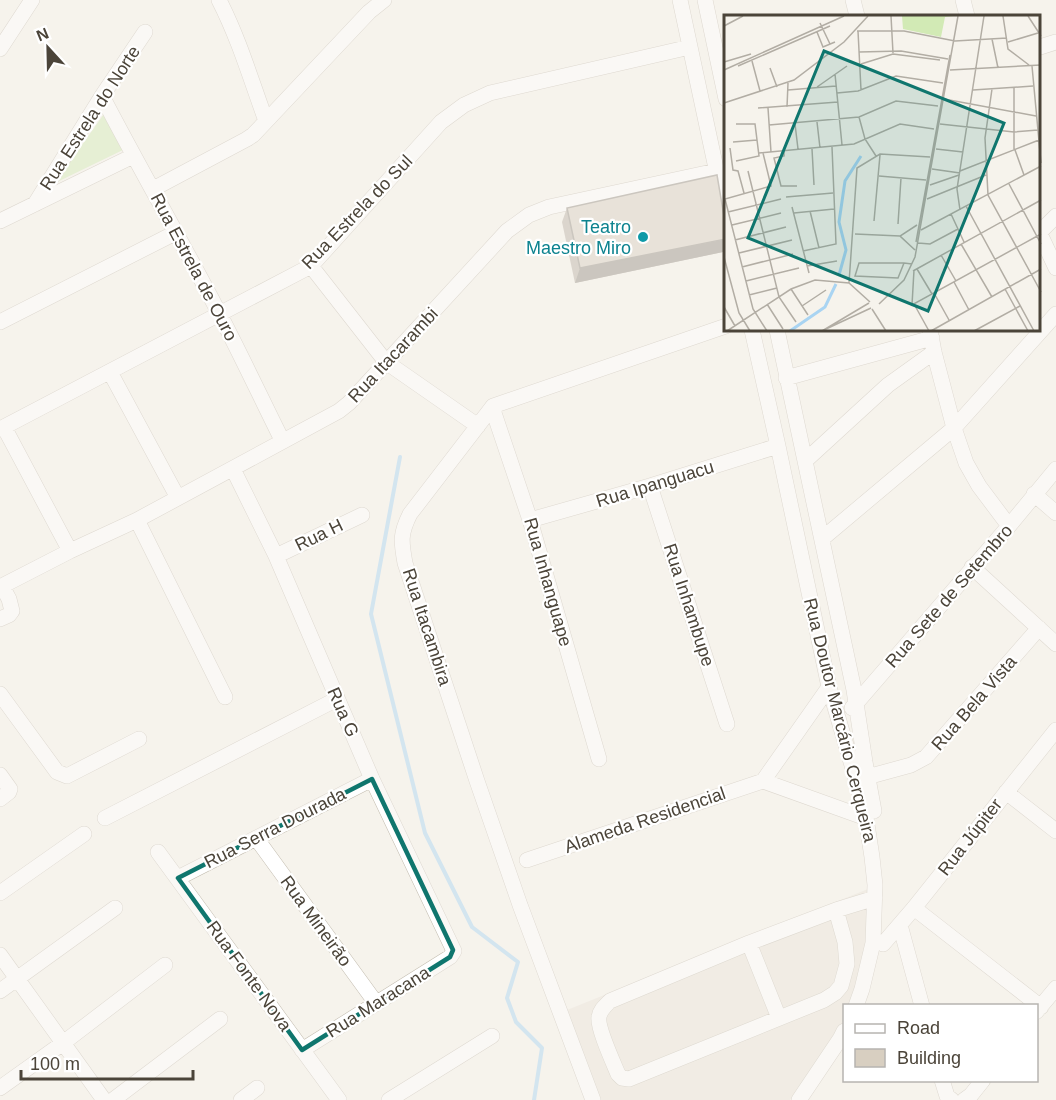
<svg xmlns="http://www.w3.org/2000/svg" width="1056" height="1100" viewBox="0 0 1056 1100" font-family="Helvetica,sans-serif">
<rect width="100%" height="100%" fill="#f6f3ec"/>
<!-- residential -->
<path fill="#eae5da" d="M868,889l1,32 -7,46 -14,38 -4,1v10l-2,8 -27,44 -25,32h-190l-33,-90z"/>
<!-- green -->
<path fill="#d2eab5" d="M106,111l21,37 -72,35z"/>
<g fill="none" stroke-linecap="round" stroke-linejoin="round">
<!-- stream -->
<path stroke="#a9d4f2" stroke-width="4" d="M400,457l-29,157 54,219 47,94 46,35 -11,36 9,24 26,26 -8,52"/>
<!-- minor casing -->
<g stroke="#c2bbae" stroke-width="16">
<path id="minor" d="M219,0c20,39 32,80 47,121
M680,0l46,215
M705,0l21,99
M853,0l4,16
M963,0l4,16
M1040,47l16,-5
M0,49l32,-49
M102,96c38,73 79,144 117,217 22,42 42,85 63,127
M153,189l94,-50 6,-4 116,-123 15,-12
M35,204l67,-108 43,-64
M0,221l133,-65
M1040,232l16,-16
M1040,234l16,34
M311,266l75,96 92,64
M0,322l175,-89
M752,330l26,116 51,241 27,92 10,39 6,39 3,28 -2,58 -11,46 -6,17
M777,330l77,360 11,72 9,49
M930,330l4,22 20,76 12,35 13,23 30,40
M110,372l68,126
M786,378l146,-40
M492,407l38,113 69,239
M4,427l66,124
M0,429l311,-163 130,-144 23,-17 26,-12 200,-46
M805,461l83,-76 46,-33
M233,469l43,87 96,223 82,172 -4,6 -148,93
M650,486l77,238
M1034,494l22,19
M137,520l88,177
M530,520l120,-34 128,-40
M823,538l131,-110 102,-114
M276,556l86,-41
M972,567l84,77
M0,587l70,-36 67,-31 202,-109 10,-8 158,-172 22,-16 20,-8 167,-36
M0,619l9,-4 3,-4 -3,-12 -7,-13
M829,687l-66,94 103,37
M0,694l57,78 10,4 72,-37
M852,708l157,-182 47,-57
M0,775l10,14 -1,3 -9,7
M867,777l44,-12 15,-8 113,-129
M1006,792l50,39
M105,818l232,-119
M256,838l120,165
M158,852l181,248
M527,860l236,-79
M178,878l194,-99
M0,893l84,-59
M914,908l127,99
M836,910l9,32 2,22 -6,22 -6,7 -11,7 -195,79 -7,-1 -4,-4c-5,-12 -21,-47 -19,-57 1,-7 6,-11 11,-16l139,-58 87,-33 39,-12
M900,925l22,81
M749,943l30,75
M883,944l31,-36 142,-178
M0,955l104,145
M0,991l115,-83
M1036,1012l20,-24
M942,1080l5,16 5,4
M0,1088l63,-45 102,-78
M113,1100l107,-81
M241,1100l16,-12
M389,1100l103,-64
M593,1100l-73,-195 -43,-124 -72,-218c-4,-22 -5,-29 5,-49l83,-108 233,-80
M799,1100l41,-61 4,-8
M964,1100l7,-5 12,-15"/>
</g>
<!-- minor -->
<use href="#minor" stroke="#fff" stroke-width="15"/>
</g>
<!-- wall -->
<path fill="#bab2a6" d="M567,208l156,44 -148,31 -13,-61z"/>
<!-- shaded-wall -->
<path fill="#979187" d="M726,239v4l-3,9 -148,31 5,-15z"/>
<!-- building -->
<path fill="#d8cfc1" stroke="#979187" stroke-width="1.5" d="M717,175l9,53v11l-146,29 -13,-60z"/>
<!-- marked area -->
<path d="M0 0H1056V1100H0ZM372,779l81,171 -3,7 -148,93 -124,-172z" fill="#f6f3ec" fill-opacity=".55" fill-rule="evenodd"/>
<path fill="none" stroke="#0f766e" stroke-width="4.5" stroke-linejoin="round" d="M372,779l81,171 -3,7 -148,93 -124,-172z"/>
<!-- markers -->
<circle fill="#0f9aa8" stroke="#fff" stroke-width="2" cx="643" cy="237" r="6"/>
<g text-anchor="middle" stroke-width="4.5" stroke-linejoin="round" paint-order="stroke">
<!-- street labels -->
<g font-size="18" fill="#4b4439" stroke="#fff">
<text transform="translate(90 118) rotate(-57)" y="6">Rua Estrela do Norte</text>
<text transform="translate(357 212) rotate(-46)" y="6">Rua Estrela do Sul</text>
<text transform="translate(194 267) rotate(62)" y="6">Rua Estrela de Ouro</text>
<text transform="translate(393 355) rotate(-47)" y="6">Rua Itacarambi</text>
<text transform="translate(655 484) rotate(-17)" y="6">Rua Ipanguacu</text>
<text transform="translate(319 535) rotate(-26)" y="6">Rua H</text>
<text transform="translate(548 582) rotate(74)" y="6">Rua Inhanguape</text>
<text transform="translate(949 596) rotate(-49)" y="6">Rua Sete de Setembro</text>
<text transform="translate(689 605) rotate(72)" y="6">Rua Inhambupe</text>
<text transform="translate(427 627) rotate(72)" y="6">Rua Itacambira</text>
<text transform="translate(974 703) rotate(-49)" y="6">Rua Bela Vista</text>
<text transform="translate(343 712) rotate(66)" y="6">Rua G</text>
<text transform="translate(840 720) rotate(76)" y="6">Rua Doutor Marcário Cerqueira</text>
<text transform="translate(645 820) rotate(-19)" y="6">Alameda Residencial</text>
<text transform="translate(275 828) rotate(-27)" y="6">Rua Serra Dourada</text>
<text transform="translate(970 837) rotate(-52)" y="6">Rua Júpiter</text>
<text transform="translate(316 921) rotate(54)" y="6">Rua Mineirão</text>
<text transform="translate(249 976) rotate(54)" y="6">Rua Fonte Nova</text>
<text transform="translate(378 1002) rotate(-32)" y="6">Rua Maracana</text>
</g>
<!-- culture labels -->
<g font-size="18" fill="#0d838f" stroke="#fff" text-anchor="end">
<text x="631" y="233">Teatro<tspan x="631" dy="21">Maestro Miro</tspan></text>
</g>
</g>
<!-- overview -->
<g transform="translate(724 15)">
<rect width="316" height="316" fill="#f6f3ec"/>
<path d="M178,1h52l-9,1 -4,20 -38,-8z" fill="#d2eab5"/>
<path fill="none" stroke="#a9d4f2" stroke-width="3" d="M115,260l7,-25 -7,-28 6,-41 16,-25M66,316l35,-24 11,-23"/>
<path fill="none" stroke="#b2ada4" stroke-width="1.5" d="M167,1l2,37M279,1l5,33 21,16M304,1l13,20M96,8l10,21M0,11l19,-10M133,16h47l51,10 52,-3M134,16l3,59M93,17l6,15 12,-5M268,24l6,29M284,27l30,-9M135,37l42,-1 47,8M28,46l8,30M0,47l27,-8M137,49l32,-10 47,6M14,51l92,-40M308,51l9,97M46,53l7,19M0,55l120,-54M226,55l91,-5M111,59l7,71M93,72l30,-21M268,74l-7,49 3,57 53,97M64,75l48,-4M249,75l60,-4M113,78l21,-2 38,-15 47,7M220,84l92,17M0,88l70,-23 50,-38 24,-26M63,92l1,-24M34,93l80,-6M44,93l3,44M135,102l6,22 11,17M93,107l3,26M71,109l3,25M216,109l74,8 24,-2M45,110l90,-8 37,-16 42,5M9,127l24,-2M6,133l3,22 5,1 6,22M88,134l2,36M212,134l27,3M290,135v-62M291,135l9,25M60,136v5l-10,2 7,28h16M35,138l95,-9 46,-20 34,5M39,138l8,33 -46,13 28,110 14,22M12,146l23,-5 -4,-32h-19M208,154l28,4M24,156l31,126 17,25M236,156l79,-31M155,161l47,4M285,169l32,60M206,170l29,-10M62,182l47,-4M203,184l59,-24M242,191l68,125M68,192l17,66M236,195l-3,-21 27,-173M86,196l9,37M4,197l53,-13M70,198l40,-4M227,199l13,28M150,206l6,-66M174,209l3,-46M8,210l49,-12M197,215l120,-64M131,219l45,2M11,225l51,-13M192,227l34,-187M194,228l12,1 28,-15M237,229l31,53M191,235l-15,-14 17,-11M79,236l33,-7 -4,-97M15,238l53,-13M217,240l15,26M0,242l15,56 11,18M180,248l-6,15 -43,-2 4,-13h45l8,1M83,251l30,-5M18,252l51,-13M193,254l15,25M190,255l-2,35 129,-71M189,256l128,-71M22,266l53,-13M230,267l15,28M125,268l8,-115 23,-14 50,3M67,274l17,26M281,274l23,42M210,278l15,27M25,280l28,-7M43,289l16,25M155,289l25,-24 11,-23 43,-241M190,289l15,27M78,291l24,-16M0,292l11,19M148,294l14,22M102,314l45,-21M3,316l64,-42 24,-9 34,3 21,19M98,316l47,-28M207,316l110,-62M250,316l46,-25"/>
<path fill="#0f766e" fill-opacity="0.15" stroke="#0f766e" stroke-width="3" d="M100,36l180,72 -76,188 -180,-73z"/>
<rect width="316" height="316" fill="none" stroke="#4b4439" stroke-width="3"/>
</g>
<!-- legend -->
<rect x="843" y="1004" width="195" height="78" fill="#ffffff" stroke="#b7b4b0" stroke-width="1.5"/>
<rect x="855" y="1024" width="30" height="9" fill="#ffffff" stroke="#b7b4b0" stroke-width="1.5"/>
<text x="897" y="1034" font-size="18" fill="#4b4439">Road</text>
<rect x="855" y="1049" width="30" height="18" fill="#d8cfc1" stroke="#b7b4b0" stroke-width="1.5"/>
<text x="897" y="1064" font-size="18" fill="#4b4439">Building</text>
<!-- north arrow -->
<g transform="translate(48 48) rotate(338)" stroke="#ffffff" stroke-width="4.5" paint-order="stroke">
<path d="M0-4.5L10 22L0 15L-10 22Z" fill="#4b4439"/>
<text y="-9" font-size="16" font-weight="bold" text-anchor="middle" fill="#4b4439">N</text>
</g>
<!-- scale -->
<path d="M21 1070v9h172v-9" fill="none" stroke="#4b4439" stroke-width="3"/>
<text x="30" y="1070" font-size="18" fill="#4b4439" stroke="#ffffff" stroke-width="4.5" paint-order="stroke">100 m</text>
</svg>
